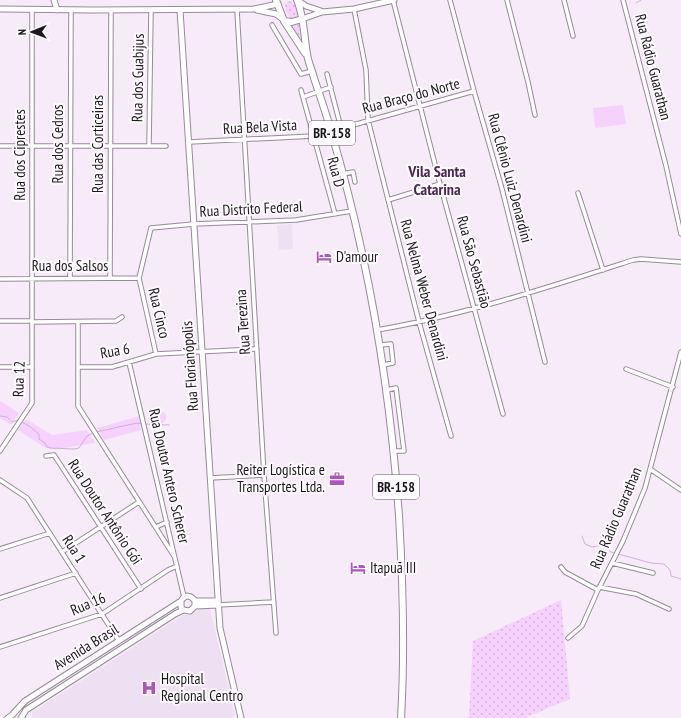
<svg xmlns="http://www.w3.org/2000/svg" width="681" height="718" viewBox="0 0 681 718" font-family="'PT Sans Narrow',sans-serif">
<defs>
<pattern id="grass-dots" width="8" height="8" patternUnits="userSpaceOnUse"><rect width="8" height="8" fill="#f6d1fd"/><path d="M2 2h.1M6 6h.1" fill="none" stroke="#d2b3d8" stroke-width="1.8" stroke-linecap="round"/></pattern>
</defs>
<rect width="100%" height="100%" fill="#f7ebf9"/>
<!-- built -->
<path fill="#efdff3" d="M292,224l1,25 -14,1 -2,-25z
M198,609h12l25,107 -4,2h-196l-4,-5 152,-98h5l6,-2z"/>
<!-- grass -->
<path fill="url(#grass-dots)" d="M289,1c7,2 9,9 8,15l-1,3h-5l-5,-8 -1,-7z
M300,23l7,29 -15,-26h4z
M561,600l9,99 -46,19h-55l4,-77z"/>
<!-- park -->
<path fill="#f6d1fd" d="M623,105l3,19 -31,4 -2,-20z
M0,401l19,12 -8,12 -11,-7z
M157,409c7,1 13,9 6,14 -4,2 -9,3 -13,4l-3,-14z
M139,416l2,14 -37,10 -7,-12z
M26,419l26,16 35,-5 8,13 -38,6h-7l-6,-2 -26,-17z"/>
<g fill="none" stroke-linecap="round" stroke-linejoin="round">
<!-- stream -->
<path stroke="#d3aedb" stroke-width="1" d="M636,3l5,-3
M0,416l7,1 5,5 6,-2 11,6 10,8v5l6,4 2,4 4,1 23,1 5,-1 8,-12 6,-3
M145,424l24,1
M96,432l41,-9 5,1
M582,536l3,8 7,3 11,-2 8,7 40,11 13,1 6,6 1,6 10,3"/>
<!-- street casing -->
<g stroke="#968b98" stroke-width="5.5">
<path id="street" d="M393,0l47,184 63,230
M450,0l24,91 28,98 43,173
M507,0l21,82 7,33
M564,0l9,36
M623,0l43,166 15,68
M354,9l12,61 2,50 51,202 32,114
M237,10l27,465 12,158
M272,25l29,49 11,-3
M327,74l14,54
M301,90l34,124
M303,97l28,-10
M189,142l125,-6 160,-45
M0,146h166
M149,146l2,-136
M342,174l11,-2 2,10
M578,193l25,77
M388,200l52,-16
M70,278l1,-268
M110,278l1,-268
M0,279l139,-1
M0,321h32
M32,322l84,-1 6,-4
M78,322v84l96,150
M377,330c87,-15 172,-43 256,-70l8,-1 40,3
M380,345l11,-1 2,19 -10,2
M156,354l-17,-76 12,-50 43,-4 102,-4 56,-9
M129,362l55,235
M0,367h32
M78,367h34l44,-13 101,-5
M626,369l47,18
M386,390l10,-2 8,63h-11
M0,451l32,-48v-393
M46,456l8,-1 4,6 83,128
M650,469l31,21
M210,478l54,-3
M0,480l27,18 92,143
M156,527l11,-5
M0,549l50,-16
M62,552l77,-50
M612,563l41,10
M561,567l4,5 33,18
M599,587l37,7 33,15
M0,598l76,-25
M218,605l56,-3
M568,638l14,-12 16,-36 25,-49 22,-53 36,-136
M0,647l102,-33 66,-44 9,-4"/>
</g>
<!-- secondary casing -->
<g stroke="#968b98" stroke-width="7">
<path id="secondary" d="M54,0l3,10
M297,0l9,6 15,5
M0,9l93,1 161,-1 24,-5
M180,10l40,618 21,90
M257,10l19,4 8,6
M302,19l20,-7 32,-3 40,-9
M195,601v5l-5,5 -7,-1 -2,-3v-6c4,-7 10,-6 14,0h23
M195,606l23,-1
M8,718l4,-3 13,-14 156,-100
M21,718l5,-8 149,-96 8,-4"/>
</g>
<!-- highway casing -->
<g stroke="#968b98" stroke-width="8">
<path id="highway" d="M276,0l8,21 21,32
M297,0c7,16 7,36 10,54 1,8 5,16 7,24 6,18 12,35 17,53 37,125 59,255 68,385 4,67 6,135 2,202
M284,21l8,1 10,-3"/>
</g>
<!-- street -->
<use href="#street" stroke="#fff" stroke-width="3.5"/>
<!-- secondary -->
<use href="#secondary" stroke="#fff" stroke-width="5"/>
<!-- highway -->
<use href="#highway" stroke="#fff" stroke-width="6"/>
</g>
<!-- icons -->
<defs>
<g id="hotel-bare" transform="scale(1.2)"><path d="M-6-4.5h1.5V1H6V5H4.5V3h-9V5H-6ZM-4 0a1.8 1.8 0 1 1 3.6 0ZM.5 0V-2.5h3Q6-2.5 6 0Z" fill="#ae55c1" stroke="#fefcff" stroke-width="2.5" paint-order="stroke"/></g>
<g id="office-bare" transform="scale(1.2)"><path d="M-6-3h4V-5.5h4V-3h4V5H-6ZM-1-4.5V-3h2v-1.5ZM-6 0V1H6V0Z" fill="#ae55c1" stroke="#fefcff" stroke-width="2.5" paint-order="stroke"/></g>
<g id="hospital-bare" transform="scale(1.2)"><path d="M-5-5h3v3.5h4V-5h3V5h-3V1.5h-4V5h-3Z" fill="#ae55c1" stroke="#fefcff" stroke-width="2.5" paint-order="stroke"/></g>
</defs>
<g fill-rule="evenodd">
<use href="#hotel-bare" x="324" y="257"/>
<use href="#office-bare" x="337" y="479"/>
<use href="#hotel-bare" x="358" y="568"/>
<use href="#hospital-bare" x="149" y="688"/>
</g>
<g text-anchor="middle" stroke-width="4" stroke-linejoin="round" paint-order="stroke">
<!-- shield labels -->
<g fill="#fefcff" stroke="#605d62" stroke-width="1">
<rect x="309" y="121" width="46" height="24" rx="3"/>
<rect x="373" y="475" width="46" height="24" rx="3"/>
</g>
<g font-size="14" font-weight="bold" fill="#1d191e">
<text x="332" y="138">BR-158</text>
<text x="396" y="492">BR-158</text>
</g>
<!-- street labels -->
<g font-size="15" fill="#1d191e" stroke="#fefcff">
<text transform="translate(653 67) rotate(76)" y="5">Rua Rádio Guarathan</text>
<text transform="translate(138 78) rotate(-89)" y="5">Rua dos Guabijus</text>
<text transform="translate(411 96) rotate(-15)" y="5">Rua Braço do Norte</text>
<text transform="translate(260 127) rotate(-3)" y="5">Rua Bela Vista</text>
<text transform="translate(58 144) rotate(-90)" y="5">Rua dos Cedros</text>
<text transform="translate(98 144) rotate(-90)" y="5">Rua das Corticeiras</text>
<text transform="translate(20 155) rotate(-90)" y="5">Rua dos Ciprestes</text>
<text transform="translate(336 172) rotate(75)" y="5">Rua D</text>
<text transform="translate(510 178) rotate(75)" y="5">Rua Clênio Luiz Denardini</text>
<text transform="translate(251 209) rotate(-3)" y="5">Rua Distrito Federal</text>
<text transform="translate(474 262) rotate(75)" y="5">Rua São Sebastião</text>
<text x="70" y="271">Rua dos Salsos</text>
<text transform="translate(424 290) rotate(75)" y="5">Rua Nelma Weber Denardini</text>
<text transform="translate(159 313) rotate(77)" y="5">Rua Cinco</text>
<text transform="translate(243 322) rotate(-94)" y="5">Rua Terezina</text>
<text transform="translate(115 351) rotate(-10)" y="5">Rua 6</text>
<text transform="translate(190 366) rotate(-94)" y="5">Rua Florianópolis</text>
<text transform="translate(19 379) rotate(-88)" y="5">Rua 12</text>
<text transform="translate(169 476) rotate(77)" y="5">Rua Doutor Antero Scherer</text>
<text transform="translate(105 512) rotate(57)" y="5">Rua Doutor Antônio Gói</text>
<text transform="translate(616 518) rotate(-67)" y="5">Rua Rádio Guarathan</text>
<text transform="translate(74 549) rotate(57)" y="5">Rua 1</text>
<text transform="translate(88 604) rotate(-23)" y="5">Rua 16</text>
<text transform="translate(86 647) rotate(-32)" y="5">Avenida Brasil</text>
</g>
<!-- poi labels -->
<g font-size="15" fill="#1d191e" stroke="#fefcff" text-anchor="start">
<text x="336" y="262">D'amour</text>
<text x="325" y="475" text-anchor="end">Reiter Logística e<tspan x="325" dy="17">Transportes Ltda.</tspan></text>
<text x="370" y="573">Itapuã III</text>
<text x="161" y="684">Hospital<tspan x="161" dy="17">Regional Centro</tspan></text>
</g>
<!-- neighbourhood labels -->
<g font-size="16" font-weight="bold" fill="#50255a" stroke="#fefcff">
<text x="437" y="177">Vila Santa<tspan x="437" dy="18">Catarina</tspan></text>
</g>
</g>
<!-- north arrow -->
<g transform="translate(32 32) rotate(269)" stroke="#fefcff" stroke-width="3" paint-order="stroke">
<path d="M0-3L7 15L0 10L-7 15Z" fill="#1d191e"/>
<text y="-6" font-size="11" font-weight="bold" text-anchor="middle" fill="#1d191e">N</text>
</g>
</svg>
